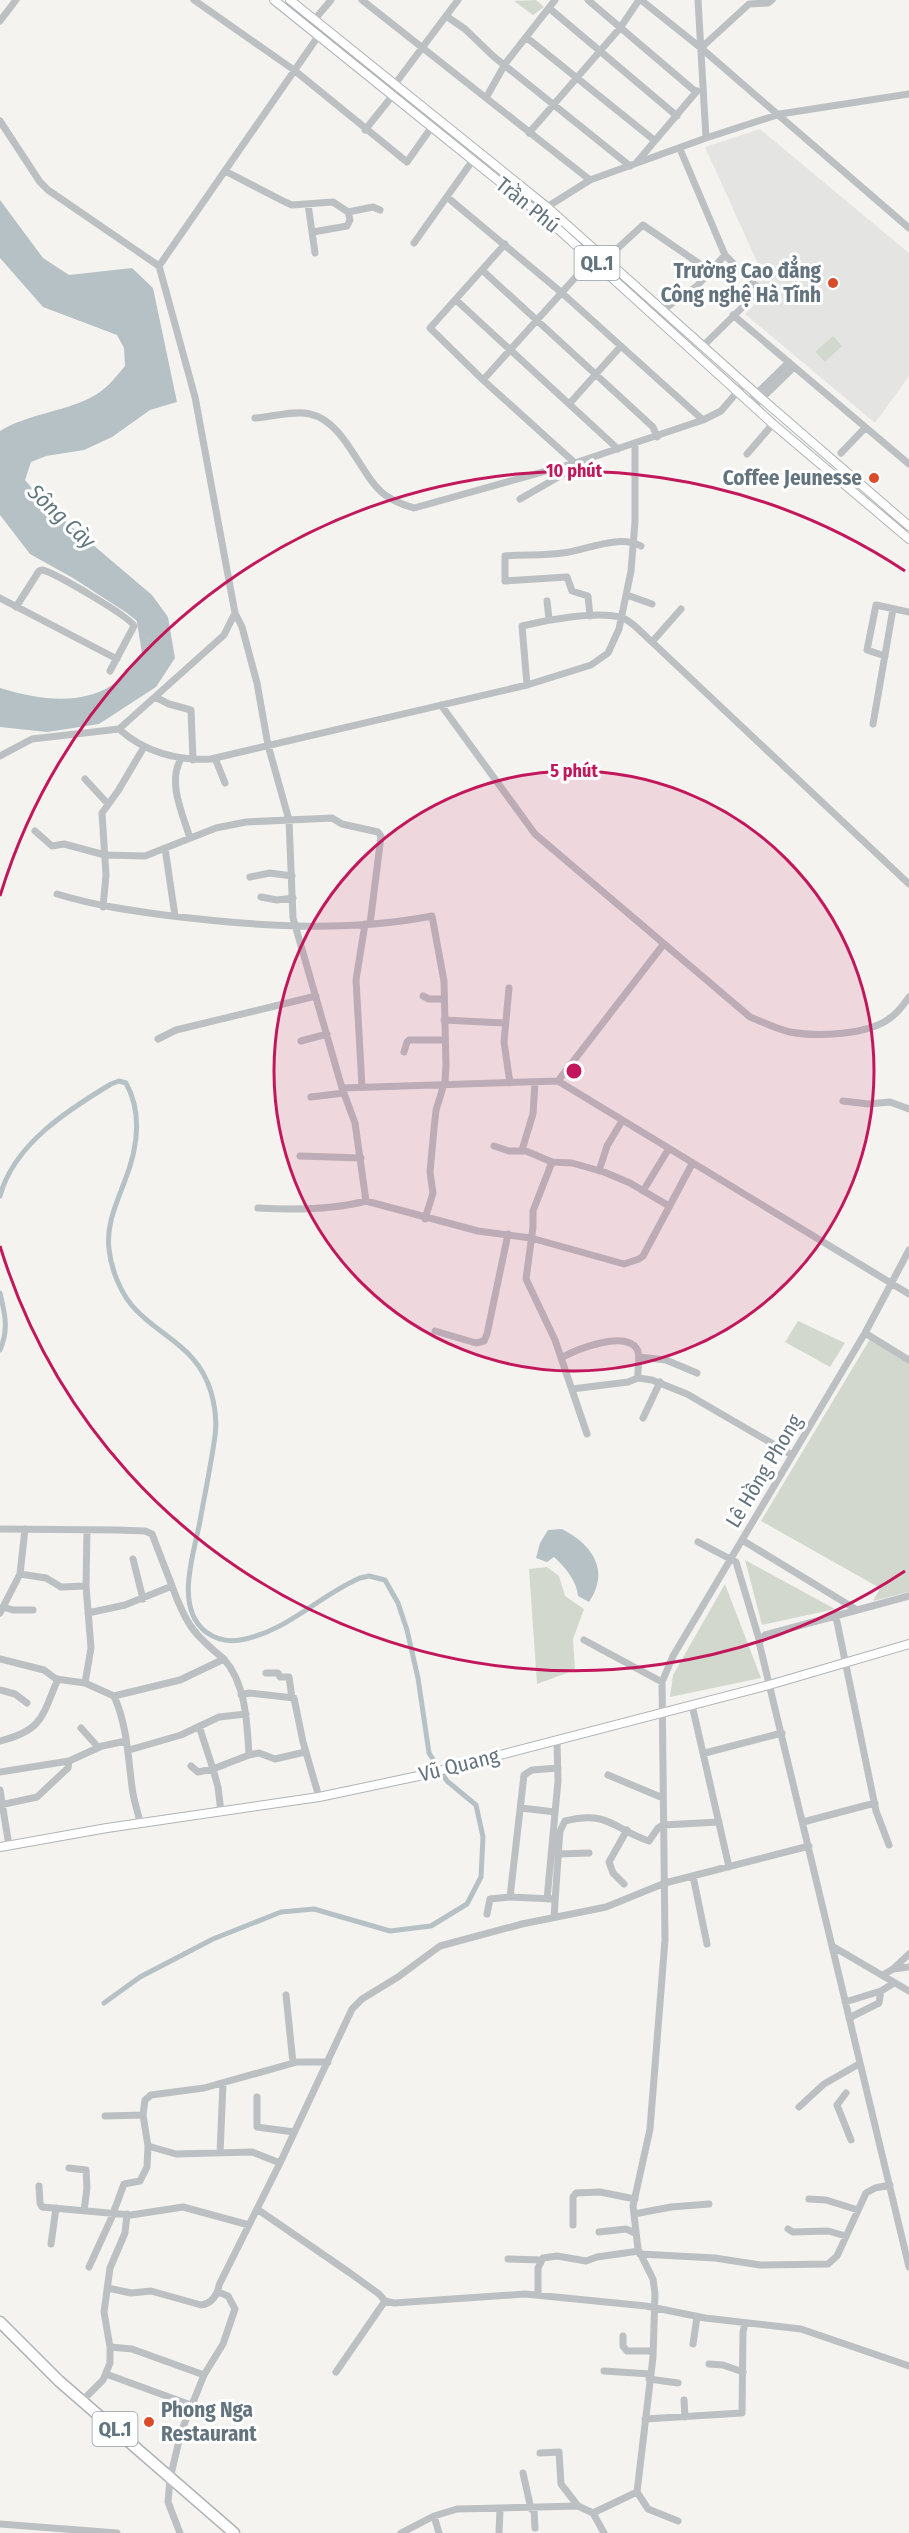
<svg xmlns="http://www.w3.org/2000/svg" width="909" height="2533" viewBox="0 0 909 2533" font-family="'Fira Sans Condensed',sans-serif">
<rect width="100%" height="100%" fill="#f4f3ef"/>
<!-- built -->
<path fill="#e4e5e3" d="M760,129l149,124v123l-34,47 -130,-109 22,-23 -20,-16 12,-9 -54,-119z"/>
<!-- green -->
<path fill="#d3d8cf" d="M536,0l8,7 -11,8 -19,-14z
M833,336l9,10 -17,16 -10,-10z
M798,1321l47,22 -15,24 -45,-25z
M870,1339l39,24v229l-36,9 7,-13 -119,-67z
M745,1560l90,49 -73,16z
M547,1567l12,9 6,20 19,13 -11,30 2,31 -38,14 -8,-115z
M725,1584l36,94 -91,19 3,-22z"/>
<!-- water -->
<path fill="#b5c1c5" d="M0,200l43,58 26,17 63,-7 21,20 24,114 -27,8 -38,27 -28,13 -38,6 -15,6 -6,18 21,25 106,90 16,22 7,41 -19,29 -57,37 -52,8 -47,-5v-39c62,19 120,18 149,-49l-12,-18 -10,-8 -54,-35 -43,-24 -30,-39v-84c28,-17 62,-19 90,-33 15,-7 25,-20 35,-32l-1,-18 -7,-13 -74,-28 -43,-49z
M562,1529c31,16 48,42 27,73l-11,-6c-1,-15 -13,-29 -24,-39l-7,5 -11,-4 4,-15 8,-13z"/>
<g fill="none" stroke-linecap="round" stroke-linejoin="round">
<!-- canal -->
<path stroke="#b5c1c5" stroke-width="5" d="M0,1196c14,-52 68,-86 111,-112l8,-3 7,2c17,31 11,68 -2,100 -8,21 -18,43 -15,66 2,20 12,46 27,61 28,29 62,38 75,82 4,14 6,29 4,44 -4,29 -10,57 -15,85 -6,33 -26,86 6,111 11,8 22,10 34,8 47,-8 78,-44 120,-62l9,-2 16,4 13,23 9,27 11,48 11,75 18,28 29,24 7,32 -2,40 -14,27 -36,22 -41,5 -76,-22 -33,3 -68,27 -73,38 -36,26
M0,1293c5,21 9,37 0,57"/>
<!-- river -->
<path stroke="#b5c1c5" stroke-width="9" d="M141,619l6,37 -1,2"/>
<!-- major casing -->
<g stroke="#b0b4b7" stroke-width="10">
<path id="major" d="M274,0l283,228 216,196 136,115
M290,0l257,207 215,192 147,127
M0,1847l107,-19 212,-31 104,-22 346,-90 140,-41"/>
</g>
<!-- highway casing -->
<g stroke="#afb3b6" stroke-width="13">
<path id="highway" d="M0,2322l59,59 175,152"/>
</g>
<!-- minor -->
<path stroke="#bcc0c3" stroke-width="7" d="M194,0l100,70 113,92 24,-34
M362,0l228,180
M588,0l108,92
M641,0l60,48 208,180
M549,8l128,108
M446,16l19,13 28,27 137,110
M315,19l16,-19
M0,21l16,-21
M526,37l128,103
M701,48l48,-44 19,-1 4,-3
M395,84l63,-84
M486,98l19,-34 50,-64
M0,121l40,61 8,8 111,76 36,131 40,216 -11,22 -105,94 -87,10 -32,17
M365,130l28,-35
M529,133l91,-105 19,-28
M706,138l74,-24 129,-20
M680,149l45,106 33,33 -1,5 -54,53
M637,162l60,-71
M225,171l60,31 7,3 41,-3 15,10 2,8 -3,6 -34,6
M447,197l115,96 141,127
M308,204l7,49
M547,207l43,-27 116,-42 -8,-138
M348,212l25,-5 7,3
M414,243l59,-83
M505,244l-75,84 53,52 92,83 -8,9 -47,27
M606,259l37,-34 67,46
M159,266l160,-231
M482,270l171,157 4,10
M456,300l162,149
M663,310l34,-24 28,-31
M733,315l176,149
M483,380l109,-121
M749,401l40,-39
M570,403l51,-57
M754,406l40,-39
M255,418c17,-1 39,-8 55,-4 36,8 49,61 75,81 9,6 18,10 29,13l161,-45 128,-43 18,-9 23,-27
M841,453l24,-25
M747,454l26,-30
M627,595l25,9
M0,598l117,61
M547,601l2,18
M16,607l23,-36 3,-1c12,2 88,47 92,56l-24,45
M235,613l7,14 15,56 11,62 21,75 4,98 49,170 13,35 11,78
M590,616l-2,-20 -16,-5 -5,-14 -62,4v-25c19,-2 38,0 57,-3 25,-3 56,-19 79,-7
M652,642l257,242
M885,656l-18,-6 9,-45 33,7
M527,685l-5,-59c24,-6 77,-16 101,-8 10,4 21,17 29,24l29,-33
M155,697l14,7 22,6 2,50
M441,705l94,129 215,183c13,5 26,12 40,15 26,5 79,3 100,-14 8,-5 14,-14 19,-21
M873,724l20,-115
M119,729c25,23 59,32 92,30l316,-74 64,-20 17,-12 11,-24 12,-58 4,-49v-78
M215,758l10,25
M181,759c-14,23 2,56 9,79
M85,779l23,25
M35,831l17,15 12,-2 41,11 40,1 71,-28 30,-6 86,-4 10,6 36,8 3,4 -11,88
M165,848l10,68
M250,877l20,-4 22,3
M57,894c36,11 70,16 107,21 88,11 181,18 268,1l12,65 2,85 -1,15 -9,29 -2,19 -4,43 3,21 -8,26
M261,897l16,3 16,-2
M103,907l3,-32 -4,-62 16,-22 26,-44
M509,988l-5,54 6,41
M423,996l6,3h15
M444,1020l60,3
M158,1039l18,-9 140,-34
M301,1041l26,-7
M404,1052l3,-10 2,-2h36
M558,1081l105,-136
M362,1087l-6,-107 9,-56
M342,1088l216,-7 351,213
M311,1097l33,-4
M843,1101l25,3 22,-2 19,7
M494,1146l15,5h17l26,11 20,1 32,9 26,11 39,23
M522,1150l11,-36 2,-32
M300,1156l61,2
M552,1162l-19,49v16l-7,52 29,61 32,94
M599,1171l8,-25 15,-25
M643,1191l25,-41
M258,1208c35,2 74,2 108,-7l112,30 53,7 93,26 15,-5 4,-3 49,-92
M435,1331l41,12 8,-2 3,-7 21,-100
M865,1333l44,27
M639,1357l27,3 31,13
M561,1358c16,-9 64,-28 76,-9 4,8 0,20 1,29
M572,1389l56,-7 10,-4 14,2 35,14 105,61
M643,1418l17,-36
M0,1529l117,1 28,1 7,3 20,52 -47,19 -37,8
M742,1540l115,70
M698,1542l38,20 23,77 2,-1
M133,1559l10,40
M20,1574l26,4 15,9 25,-1
M172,1586c14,38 21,48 52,73
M909,1596l-144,39 -6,7 150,625
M3,1607l10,3h20
M0,1613l20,-39 5,-45
M836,1617l40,194 13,34
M584,1640l78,42
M0,1659l44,11 12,9 29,4 29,13 66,-16 44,-21c22,25 23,64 25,96l-36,14 5,18 3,25
M266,1673h12l2,4h9l3,21
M85,1683l6,-35 -5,-62 1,-56
M0,1690l15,4 12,9
M241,1695l8,-2 45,5 9,44 16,55
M114,1696c13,29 14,60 18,91 1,12 6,24 8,36
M692,1705l37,162
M81,1728l17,19
M0,1741c44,-11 42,-26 58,-62
M129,1750l52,-15 38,-18 27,-3
M705,1753l77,-20
M249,1755l10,-2 16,6 30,-7
M69,1761l33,-15 24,-5
M191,1766l7,6 15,-3 -14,-43
M0,1772l69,-11 -1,7 -31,29 -37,8
M608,1775l55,23
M0,1790l9,56
M521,1808l34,4
M803,1822l72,-19
M558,1854l31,-1
M693,1876l14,68
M624,1884l-11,-11 -4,-11 18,-32
M547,1899l11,-118 -1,-41
M554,1899l-44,-2 14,-122 8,-5 26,-2
M487,1914l3,-15 20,-2
M554,1917l5,-74 1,-12 5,-10c44,-11 48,8 84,20l9,-13 5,-3 56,-3
M832,1946l77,45
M893,1969l16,-15
M883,1975l10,-6 16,-2
M286,1995l7,68
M845,2002l36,-11 13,-8
M849,2018l30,-15 2,-12
M846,2093l-9,12 14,35
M257,2097v30l37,5
M799,2107l25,-23 35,-20
M143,2115l2,-15 6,-5 53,-7 93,-26h31
M105,2116l38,-1 5,31 28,8 76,-2 28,11
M220,2153l3,-70
M69,2168l17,2 1,18 -3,23
M39,2186l1,17 2,4 89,8 52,-8 66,18
M809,2199l17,1 32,10
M257,2209l93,64 29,21 6,7 9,2 131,-9 121,12 59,12 96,11 108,37
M634,2214l37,-7 38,-3
M573,2225v-28l3,-4 24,-1 35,7
M788,2229l5,3 35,-1 18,5
M599,2232l27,-3 9,4
M51,2244l5,-36
M640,2254l75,4 45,7 68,-1 9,-8 29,-63 9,-5 15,-3
M508,2259l33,1
M89,2267l22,-48 13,-35 16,-3 7,-14 1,-21
M108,2288l23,5 20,-2 50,14c10,-1 17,-10 18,-20l61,-122 72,-154 10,-10 36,-22 42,-31 82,-22 84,-17 59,-24 144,-37
M538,2295v-27l5,-10 14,-2 29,5 11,-4 42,-6
M623,2336v10l4,5h26
M693,2344l4,-27
M110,2347l22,2 72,26
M709,2364l14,1 20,7
M604,2371l46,3
M336,2372l49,-71
M106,2374l85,31
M649,2379l29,4
M684,2400l1,17
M82,2401l21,-21 7,-17v-16l-6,-35 6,-44 15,-35 2,-19
M645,2419l97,-6 1,-81 2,-9
M540,2453l19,-1 2,32 17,22
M523,2473l8,36
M637,2492l11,17 30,12
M534,2509l1,19
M593,2513l11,20
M434,2516l5,17
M0,2524l117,9
M180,2533l-12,-31 2,-23 11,-47 23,-57 19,-31 12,-35 -7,-13 -10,-4
M401,2533l33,-17 23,-7 121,-3 15,7 44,-21 16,-135 2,-63 -2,-15 -15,-30 -5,-43 17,-77 15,-189 -3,-258 11,-26 192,-323 44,-83
M499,2533l1,-24"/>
<!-- major -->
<use href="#major" stroke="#fff" stroke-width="8"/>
<!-- highway -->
<use href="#highway" stroke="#fff" stroke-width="10"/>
</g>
<!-- distance rings -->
<circle cx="574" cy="1071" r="300" fill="#c2185b" fill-opacity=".12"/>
<g fill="none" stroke="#c2185b" stroke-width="3">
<circle cx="574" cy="1071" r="300"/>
<path d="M905 1571A600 600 0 0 1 0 1246M0 896A600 600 0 0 1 905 571"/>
</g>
<!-- markers -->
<g fill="#da4c29" stroke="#fff" stroke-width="2">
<circle cx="833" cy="283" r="6"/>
<circle cx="874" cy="478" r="6"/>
<circle cx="149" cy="2422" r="6"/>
</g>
<g text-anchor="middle" stroke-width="6" stroke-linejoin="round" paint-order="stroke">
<!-- shield labels -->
<g fill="#fff" stroke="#929ea5" stroke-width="1.5">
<rect x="574.5" y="246" width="45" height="34" rx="4.5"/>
<rect x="92.5" y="2412" width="45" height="34" rx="4.5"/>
</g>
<g font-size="20" font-weight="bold" fill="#64747f">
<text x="597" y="270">QL.1</text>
<text x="115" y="2436">QL.1</text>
</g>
<!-- street labels -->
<g font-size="21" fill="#64747f" stroke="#fff">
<text transform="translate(528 205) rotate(39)" y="7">Trần Phú</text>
<text transform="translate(764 1471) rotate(-59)" y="7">Lê Hồng Phong</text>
<text transform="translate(459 1765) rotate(-14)" y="7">Vũ Quang</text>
</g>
<!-- poi labels -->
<g font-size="21" font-weight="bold" fill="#64747f" stroke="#fff" text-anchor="end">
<text x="821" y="278">Trường Cao đẳng<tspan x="821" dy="24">Công nghệ Hà Tĩnh</tspan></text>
<text x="862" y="485">Coffee Jeunesse</text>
<text x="161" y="2417" text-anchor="start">Phong Nga<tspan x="161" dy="24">Restaurant</tspan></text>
</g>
<!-- water labels -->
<g font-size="22" font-style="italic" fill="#5f767d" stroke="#fff">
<text transform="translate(62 516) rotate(43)" y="8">Sông Cày</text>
</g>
</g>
<circle cx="574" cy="1071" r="9" fill="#c2185b" stroke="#fff" stroke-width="3"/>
<g font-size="18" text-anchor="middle" font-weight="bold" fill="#c2185b" stroke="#fff" stroke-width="6" stroke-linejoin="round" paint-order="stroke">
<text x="574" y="477">10 phút</text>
<text x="574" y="777">5 phút</text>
</g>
</svg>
